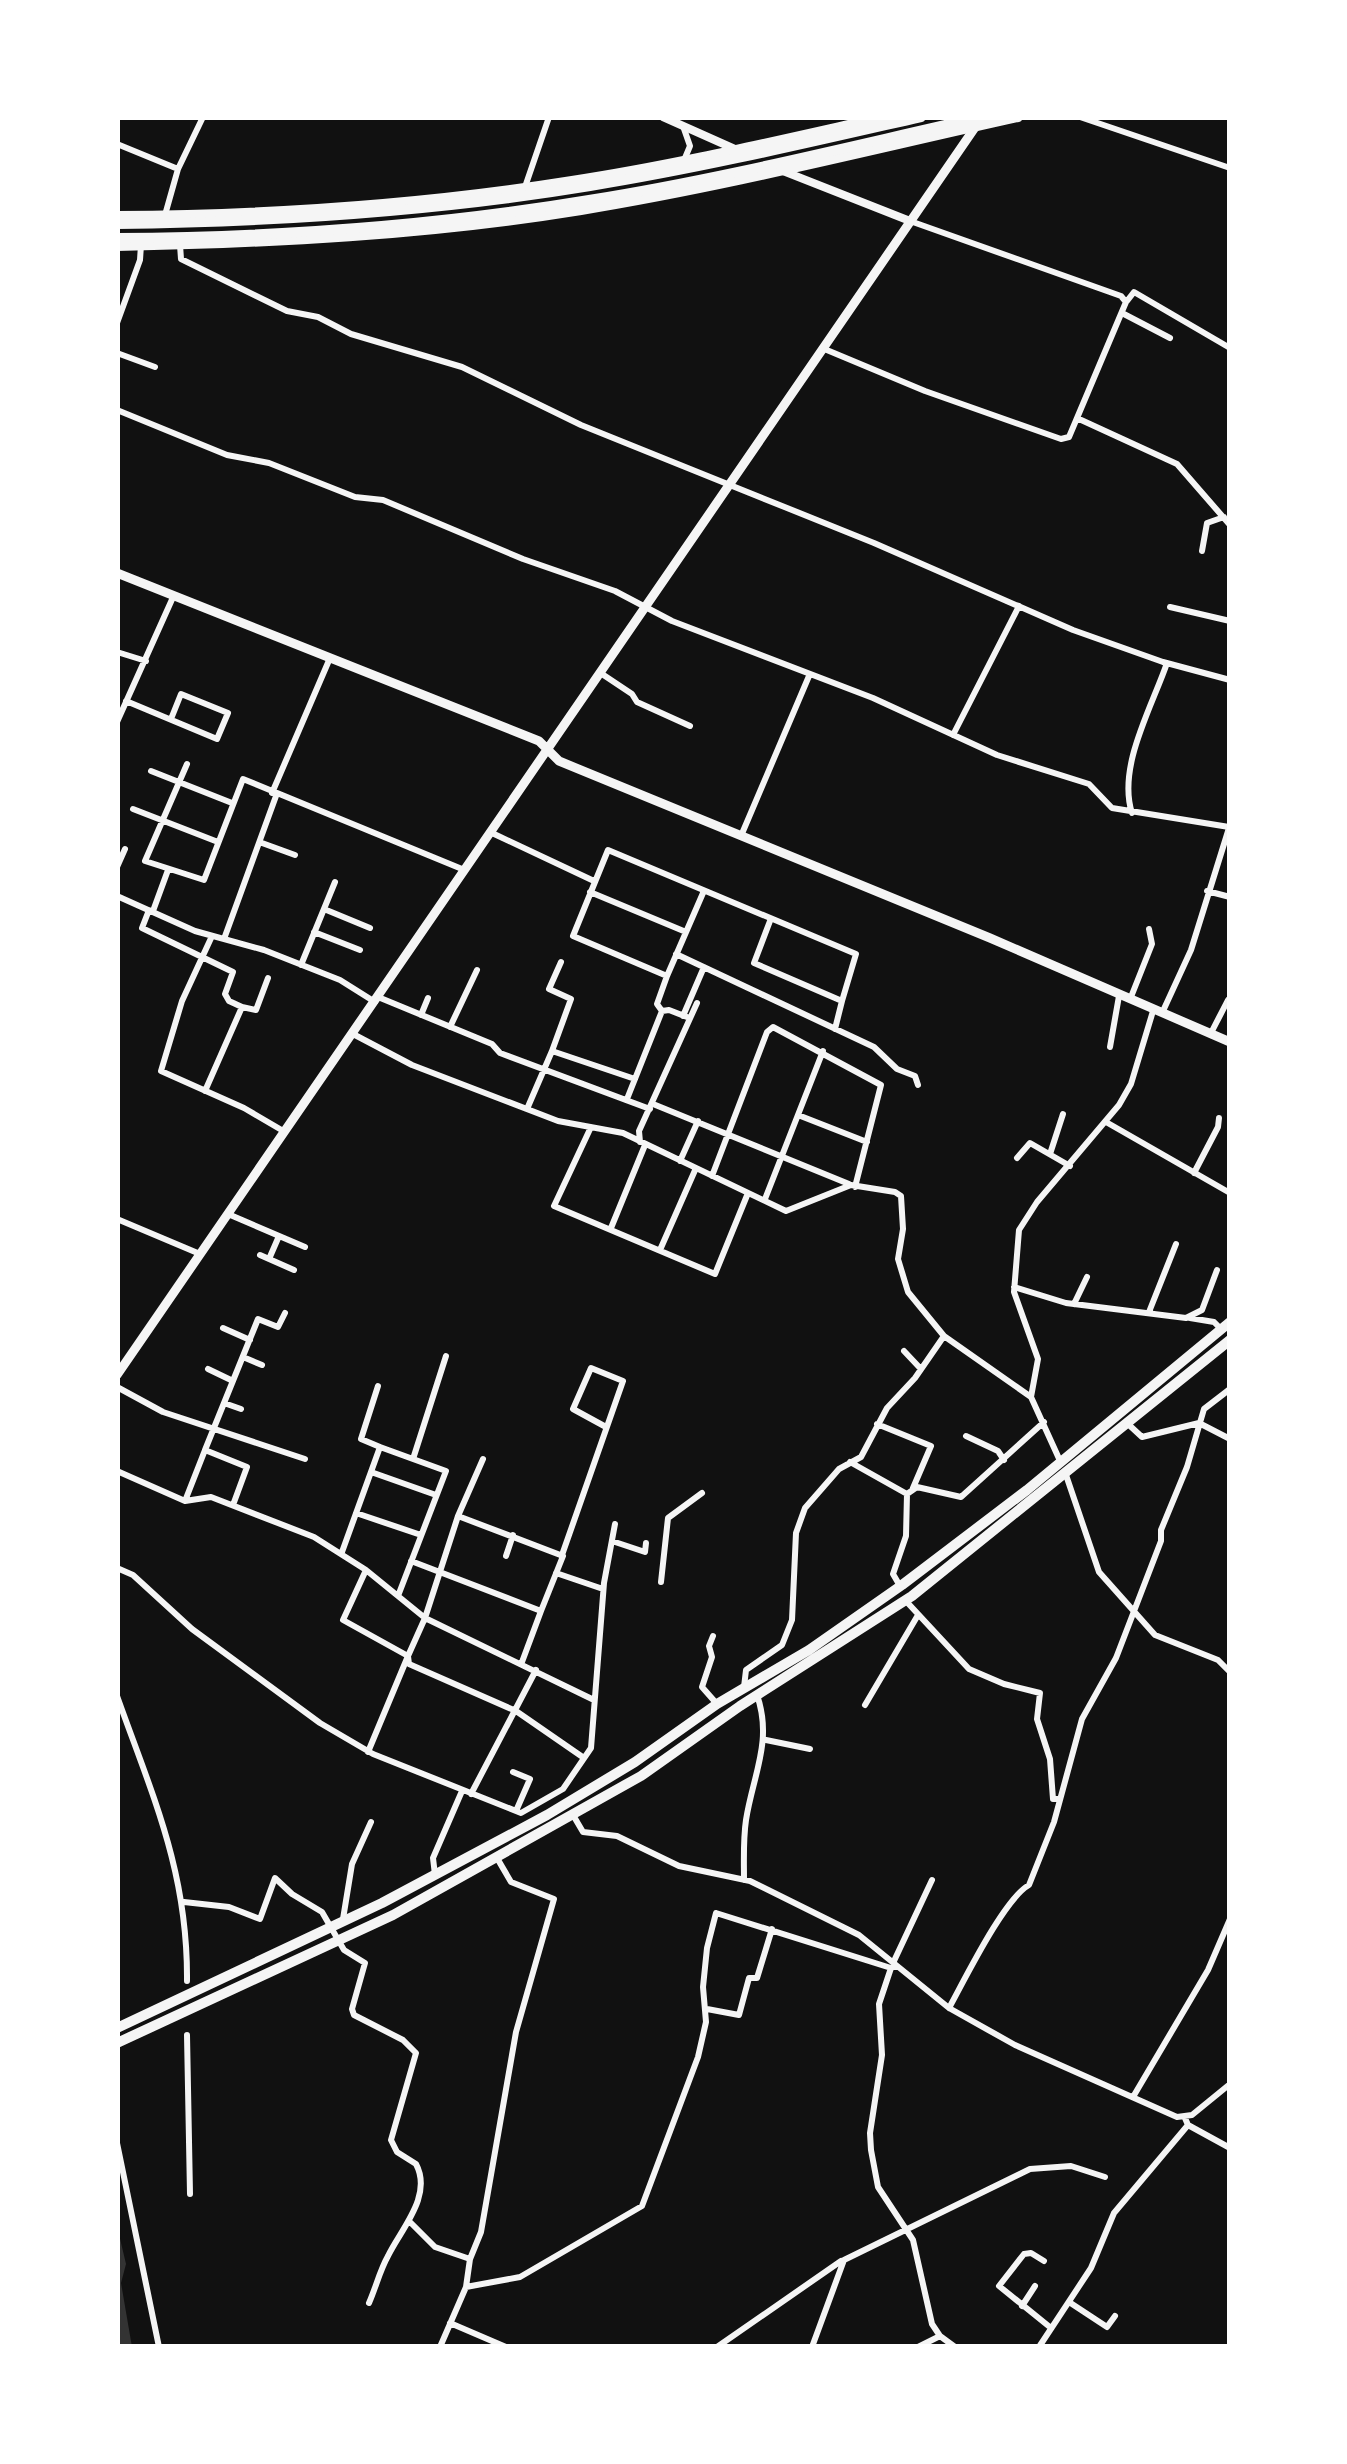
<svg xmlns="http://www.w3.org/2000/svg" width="1347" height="2464" viewBox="0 0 1347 2464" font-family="Figtree,sans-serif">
<rect width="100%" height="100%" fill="#111"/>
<!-- water -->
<path fill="#333" d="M117,2226l9,38 -5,19 11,64h-15z"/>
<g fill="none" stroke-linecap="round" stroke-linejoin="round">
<!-- minor -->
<path stroke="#f5f5f5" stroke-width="6" d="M1080,117l150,51
M683,126l7,20 -5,12
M117,144l61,25 -13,46
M178,169l25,-52
M525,187l24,-70
M180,245l1,14 106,52 31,6 33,17 111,33 119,58 293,118 199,87 90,32 67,18
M1127,301l7,-9 96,56
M1122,313l48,25
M117,323l23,-63 1,-15
M822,348l103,43 136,48 8,-2 57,-135 -5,-6 -211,-75
M117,353l38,14
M117,410l110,45 42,8 86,34 28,3 140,59 92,32 57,30 201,77 124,57 92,29 23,24 117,19
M1079,419l98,45 53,61
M1202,551l5,-28 17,-6
M1170,607l60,14
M117,652l29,9
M602,674l30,20 5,8 53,24
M126,701l91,38 11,-26 -47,-19 -10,25
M117,722l57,-127
M953,735l66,-129
M187,764l-42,97 59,19 39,-101 219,90
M151,771l81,32
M272,793l58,-135
M133,809l85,33
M1132,813c-15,-46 20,-106 35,-150
M492,833l102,48
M741,836l68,-160
M262,843l33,12
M117,867l8,-18
M1207,891l23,6
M590,892l96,40
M703,893l-36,83 -94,-40 35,-86 248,104 -14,47 -88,-38 16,-42
M117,896l78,35 69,19 76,30 35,22
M324,909l46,19
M149,910l-7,18 91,44 -8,22 4,7 13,6 -37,84
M153,911l15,-41
M314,932l46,18
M212,936l-30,65 -21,70 83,37 41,24
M224,939l52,-143
M676,954l198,93 23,22 18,7 3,9
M301,965l34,-83
M378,997l114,47 8,9 150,56
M1131,997l21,-53 -3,-15
M242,1007l14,3 12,-32
M662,1011l7,-1 18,7
M1163,1011l28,-61 38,-122
M421,1015l7,-17
M683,1016l21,-49
M450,1027l27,-57
M835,1029l7,-28
M1211,1033l17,-33
M353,1034l59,31 146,56 65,12 163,78 65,-26 44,7 6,4 2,33 -5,30 10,33 36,44 87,61 30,66
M1110,1047l9,-51
M552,1051l19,-52 -22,-10 12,-27
M627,1099l35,-88 -5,-7 10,-28
M653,1104l196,80
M527,1109l25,-58 83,28
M798,1115l69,27
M1106,1122l124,71
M591,1127l-37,79 161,68 33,-81
M640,1142l-1,-11 58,-128
M1050,1154l13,-40
M1017,1158l13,-15 40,23
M680,1161l18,-40
M1194,1173l24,-46 1,-9
M712,1176l55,-144 6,-5 108,58 -26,102
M765,1199l58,-148
M228,1214l77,33
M117,1219l83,35
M611,1228l34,-83
M660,1250l36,-82
M260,1255l34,15
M269,1259l10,-23
M1014,1287l52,16 120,15 16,-8 15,-40
M1074,1304l13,-27
M1149,1312l27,-68
M1190,1318l24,4 7,7
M223,1328l27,12
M904,1351l16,17
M243,1357l19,8
M208,1369l25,12
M378,1386l-17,53 19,8
M117,1387l46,25 142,47
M1031,1397l7,-38 -24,-67 5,-62 18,-28 82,-97 12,-21 22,-73
M224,1403l17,6
M877,1424l54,22 -18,42
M1128,1424l14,13 57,-14 31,16
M966,1436l32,15 6,9
M205,1450l53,-131 20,8 7,-14
M413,1459l33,-103
M850,1462l57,32 10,-7 44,10 83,-75
M117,1471l68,30 26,-4 103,40 52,33 59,48 169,82
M371,1472l65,23
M1066,1475l33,97 56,63 63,25 12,12
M185,1501l20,-51 42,17 -14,38
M356,1513l65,22
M458,1516l25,-57
M612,1541l33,11 1,-9
M342,1552l38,-105 66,24 -48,125
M562,1555l61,-174 -32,-13 -18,41 33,18
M506,1556l7,-21
M411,1561l130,50 -19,51
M117,1568l16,7 59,54 128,94 53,31 148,59 42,-24 28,-41 13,-165 11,-59
M366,1570l-23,50 65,36 17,-38 33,-102 105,40 -22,55
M556,1573l47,16
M661,1582l7,-64 34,-25
M900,1586l-7,-12 13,-38 1,-42
M905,1600l64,69 35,15 36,9 -3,26 13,40 3,40h6
M713,1636l-4,10 3,11 -10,30 15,17
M744,1687l2,-17 36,-25 10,-25 4,-87 9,-25 34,-39 22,-12 26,-49 28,-30 29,-42
M117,1696c36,101 71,176 70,285
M865,1705l53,-90
M766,1740l44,9
M368,1752l40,-96 1,8 107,47 68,47
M513,1772l17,7 -14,32
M471,1794l65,-124
M573,1815l10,17 34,4 62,30 71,15 109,54 90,73 66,37 162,72 15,-2 38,-31
M435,1875l-2,-17 29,-67
M744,1880c0,-20 -1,-40 2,-60 7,-45 27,-79 11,-125
M184,1902l45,5 31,12 15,-41 17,16 30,18 22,38 21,13 -13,46 2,6 49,25 13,13 -25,87 6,12 19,12c17,32 -15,65 -28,92 -8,14 -12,31 -19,47
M343,1919l9,-55 19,-42
M894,1961l38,-81
M891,1968l-12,36 3,51 -12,78 1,17 7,37 35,53 19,84 8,12 15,11
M949,2008c16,-29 55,-109 80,-123l25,-63 28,-103 34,-61 45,-117v-11l26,-63 17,-58 26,-20
M707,2009l32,6 10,-37h8l15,-49
M187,2035l3,159
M1230,2063v20
M1133,2097l75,-127 22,-51
M1188,2125l42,23
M117,2143l42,204
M410,2222l25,25 35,12
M1044,2261l-13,-8 -7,1 -25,32 52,42
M466,2287l54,-10 122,-71 56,-149 8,-35 -3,-35 4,-39 9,-35 175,55 5,-2
M1069,2302l38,25 8,-11
M1022,2306l13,-20
M450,2323l56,24
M440,2347l26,-60 4,-28 11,-27 35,-200 38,-133 -43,-17 -14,-24
M717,2347l124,-86
M812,2347l32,-87 186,-91 41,-3 34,11
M918,2347l22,-11
M1039,2347l52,-79 23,-55 74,-88 -3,-7"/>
<!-- tertiary -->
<path stroke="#f5f5f5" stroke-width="8" d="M663,117l74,33
M783,171l127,50"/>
<!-- secondary -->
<path stroke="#f5f5f5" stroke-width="9" d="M117,573l422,168 20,20 431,177 240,104
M117,1375l859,-1249"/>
<!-- trunk -->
<path stroke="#f5f5f5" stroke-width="10" d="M117,216c153,-1 304,-11 455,-35 105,-16 209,-41 313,-64
M117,246c155,-3 310,-11 464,-36 147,-24 292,-61 437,-93
M117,2028l265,-125 165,-88 88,-53 82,-58 92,-54 93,-65 125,-95 203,-168
M117,2043l276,-128 248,-139 99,-70 172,-110 318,-256"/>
<!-- motorway -->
<path stroke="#f5f5f5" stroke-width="10" d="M117,224c159,-2 316,-12 473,-38 111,-18 221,-44 331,-69
M117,238c158,-1 316,-12 472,-38 132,-21 262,-54 392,-83"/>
</g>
<!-- border -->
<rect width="1347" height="2464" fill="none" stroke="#ffffff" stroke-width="240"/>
</svg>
